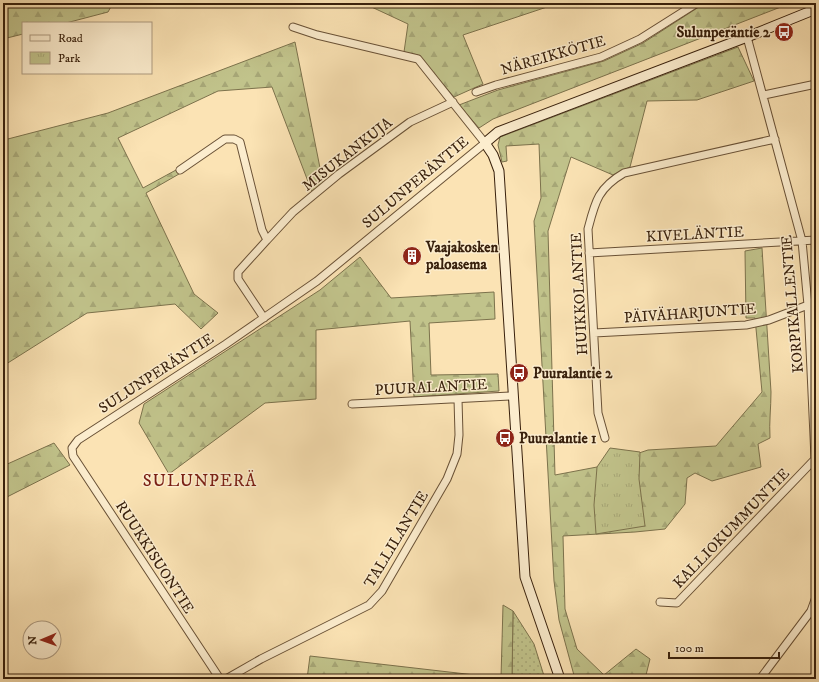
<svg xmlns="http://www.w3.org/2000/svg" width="819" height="682" viewBox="0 0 819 682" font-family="'IM FELL DW Pica',serif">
<defs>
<pattern id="grass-dots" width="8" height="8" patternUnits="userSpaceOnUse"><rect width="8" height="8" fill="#c1c38b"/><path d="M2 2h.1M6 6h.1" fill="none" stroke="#a7a777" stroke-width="1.8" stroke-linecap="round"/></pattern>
<pattern id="forest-firs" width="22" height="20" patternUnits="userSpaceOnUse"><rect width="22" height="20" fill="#c1c38b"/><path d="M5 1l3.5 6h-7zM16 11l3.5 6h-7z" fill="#a7a777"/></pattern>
<pattern id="park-tufts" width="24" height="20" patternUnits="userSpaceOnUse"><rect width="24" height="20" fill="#c1c38b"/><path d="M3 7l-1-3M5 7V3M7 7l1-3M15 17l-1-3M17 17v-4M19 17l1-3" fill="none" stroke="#a7a777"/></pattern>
</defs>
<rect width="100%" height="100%" fill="#fbe3b4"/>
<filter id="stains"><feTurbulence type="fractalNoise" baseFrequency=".005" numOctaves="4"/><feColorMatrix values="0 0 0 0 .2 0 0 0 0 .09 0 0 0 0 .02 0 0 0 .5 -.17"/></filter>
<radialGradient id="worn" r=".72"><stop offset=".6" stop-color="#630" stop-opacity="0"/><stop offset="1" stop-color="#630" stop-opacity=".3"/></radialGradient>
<!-- grass -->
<path fill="url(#grass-dots)" stroke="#7c724c" d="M513,611l21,33 11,35h-33z"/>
<!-- forest -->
<path fill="url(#forest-firs)" stroke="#7c724c" d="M3,3h110l-5,9 -42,11h-43v11l-20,5z
M363,3h196l-96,32 20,49 -29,13 -36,-42 -14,-3 4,-28z
M705,3h86l-298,116 -14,9 -20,-23 39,-15 106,-29 39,-18z
M295,42l28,141 -11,9 -40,-105 -54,4 -100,47 25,50 33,-18 3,4 -33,19 48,101 24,19 -17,16 -26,-25 -88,9 -84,53v-228l1,2 104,-27z
M738,47l16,34 -57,19 -50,1 -17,66 -17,8 -42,-18 -23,74 7,244 42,-8 51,-17 68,-4 46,-54 -7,-74h-9l-1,-67 17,-3 9,144c0,16 -2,30 -1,46l-12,6 3,23 -49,14 -17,-8 -8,5 -2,26 -20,25 -30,3 -72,4 2,73 12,40 27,26 32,-26 14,10 -5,20h-70l-16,-59 -5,-39 -20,-360 7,-23 -2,-54 -33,2 1,15 -5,1 -4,-17 2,-8z
M360,257l31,41 103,-6 1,27 -66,4 2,52 67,-1 1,17 -85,6 -4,-76 -94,9v69l-51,4 -96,71 -30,-51 5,-19 176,-114z
M54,443l16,22 -67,34v-33z
M3,597l5,82h-5z
M503,605l10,6 -1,68h-205l3,-23 191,22z"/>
<!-- park -->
<path fill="url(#park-tufts)" stroke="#7c724c" d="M610,448l30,4 -1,27 6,47 -49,8 -2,-29 3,-38z"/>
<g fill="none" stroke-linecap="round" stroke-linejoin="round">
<!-- street casing -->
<g stroke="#695136" stroke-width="9">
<path id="street" d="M747,37l55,204 6,64 8,175
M476,92l20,-7 105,-28 39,-18 57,-36
M764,95l52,-11
M180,170l45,-31h9l6,3 22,88 5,10 -29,32v7l26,39
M267,240l26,-28 46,-38 71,-52 43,-20
M589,253l227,-13
M594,333l152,-8 23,-5 39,-15
M352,404l160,-8
M605,438l-7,-25 -10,-184c7,-27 10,-41 36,-56l151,-34
M660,602l17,1 138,-144
M220,679l-147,-223 -1,-8 6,-8 148,-96 91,-63 168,-138 -67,-84 -101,-24 -24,-8
M226,679l35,-20 108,-54 13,-14 65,-112 10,-25 2,-19 -1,-36
M760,679l51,-68 5,-14"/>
</g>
<!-- secondary casing -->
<g stroke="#38200c" stroke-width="11">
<path id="secondary" d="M560,679l-35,-102 -26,-406 -6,-16 -8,-12 13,-11 249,-95 69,-28"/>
</g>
<!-- street -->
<use href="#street" stroke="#fcedce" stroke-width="7"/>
<!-- secondary -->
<use href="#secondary" stroke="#fcedce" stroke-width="9"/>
</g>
<!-- icons -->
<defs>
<g id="bus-disc" transform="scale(1)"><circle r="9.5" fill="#8f2418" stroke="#fcedce"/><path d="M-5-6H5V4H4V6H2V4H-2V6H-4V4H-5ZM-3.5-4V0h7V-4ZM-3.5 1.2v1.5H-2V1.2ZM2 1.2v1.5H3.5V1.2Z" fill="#fff"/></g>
<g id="building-disc" transform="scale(1)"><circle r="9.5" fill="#8f2418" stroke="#fcedce"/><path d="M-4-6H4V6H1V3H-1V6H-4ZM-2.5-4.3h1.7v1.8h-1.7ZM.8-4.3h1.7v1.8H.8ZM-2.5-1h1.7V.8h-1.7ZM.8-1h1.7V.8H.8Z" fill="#fff"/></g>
</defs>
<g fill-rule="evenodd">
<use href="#bus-disc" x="784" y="32"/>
<use href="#building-disc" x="412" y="256"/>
<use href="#bus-disc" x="519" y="373"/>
<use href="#bus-disc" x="505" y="438"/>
</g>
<g text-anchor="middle" stroke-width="3" stroke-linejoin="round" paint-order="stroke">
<!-- poi labels -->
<g font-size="15" font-weight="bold" fill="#38200c" stroke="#fcedce" text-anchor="start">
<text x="770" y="37" text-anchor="end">Sulunperäntie 2</text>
<text x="426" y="252">Vaajakosken<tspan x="426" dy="17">paloasema</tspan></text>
<text x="533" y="378">Puuralantie 2</text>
<text x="519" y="443">Puuralantie 1</text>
</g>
<!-- street labels -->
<g font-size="15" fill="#38200c" stroke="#fcedce">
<text transform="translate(553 55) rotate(-16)" y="5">NÄREIKKÖTIE</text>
<text transform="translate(347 154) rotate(-38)" y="5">MISUKANKUJA</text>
<text transform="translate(415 182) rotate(-40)" y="5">SULUNPERÄNTIE</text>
<text transform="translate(695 234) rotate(-3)" y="5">KIVELÄNTIE</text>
<text transform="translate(579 294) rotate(-93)" y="5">HUIKKOLANTIE</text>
<text transform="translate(792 304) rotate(-95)" y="5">KORPIKALLENTIE</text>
<text transform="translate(690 313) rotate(-4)" y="5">PÄIVÄHARJUNTIE</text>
<text transform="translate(156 373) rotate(-33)" y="5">SULUNPERÄNTIE</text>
<text transform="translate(431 387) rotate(-3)" y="5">PUURALANTIE</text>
<text transform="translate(731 528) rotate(-46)" y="5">KALLIOKUMMUNTIE</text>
<text transform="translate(396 539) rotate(-59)" y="5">TALLILANTIE</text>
<text transform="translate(155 557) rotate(57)" y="5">RUUKKISUONTIE</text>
</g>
<!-- quarter labels -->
<g font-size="17" letter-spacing="1" fill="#7a1f14" stroke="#fcedce">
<text x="200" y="486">SULUNPERÄ</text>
</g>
</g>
<!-- margin -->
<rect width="819" height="682" fill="none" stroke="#fbe3b4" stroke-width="16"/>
<rect x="4" y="4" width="811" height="674" fill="none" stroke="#38200c" stroke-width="2"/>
<rect x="8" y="8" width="803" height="666" fill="none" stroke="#38200c"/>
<!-- legend -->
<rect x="22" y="22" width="130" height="52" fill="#fcedce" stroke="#ae9b80"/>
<rect x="30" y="35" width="20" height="6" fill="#fcedce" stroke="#ae9b80"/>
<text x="58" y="42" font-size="12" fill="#38200c">Road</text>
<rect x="30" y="52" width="20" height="12" fill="url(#park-tufts)" stroke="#ae9b80"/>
<text x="58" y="62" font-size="12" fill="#38200c">Park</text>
<!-- north arrow -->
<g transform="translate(42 640) rotate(268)"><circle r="19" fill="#fcedce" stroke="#ae9b80"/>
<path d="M0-3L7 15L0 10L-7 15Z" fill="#8f2418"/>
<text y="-6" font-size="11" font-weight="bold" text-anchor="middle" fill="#38200c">N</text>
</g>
<!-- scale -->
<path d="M669 652v6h110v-6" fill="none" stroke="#38200c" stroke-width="2"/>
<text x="675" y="652" font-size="12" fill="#38200c" stroke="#fcedce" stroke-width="3" paint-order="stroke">100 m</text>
<rect width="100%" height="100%" filter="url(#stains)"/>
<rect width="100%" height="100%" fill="url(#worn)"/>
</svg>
